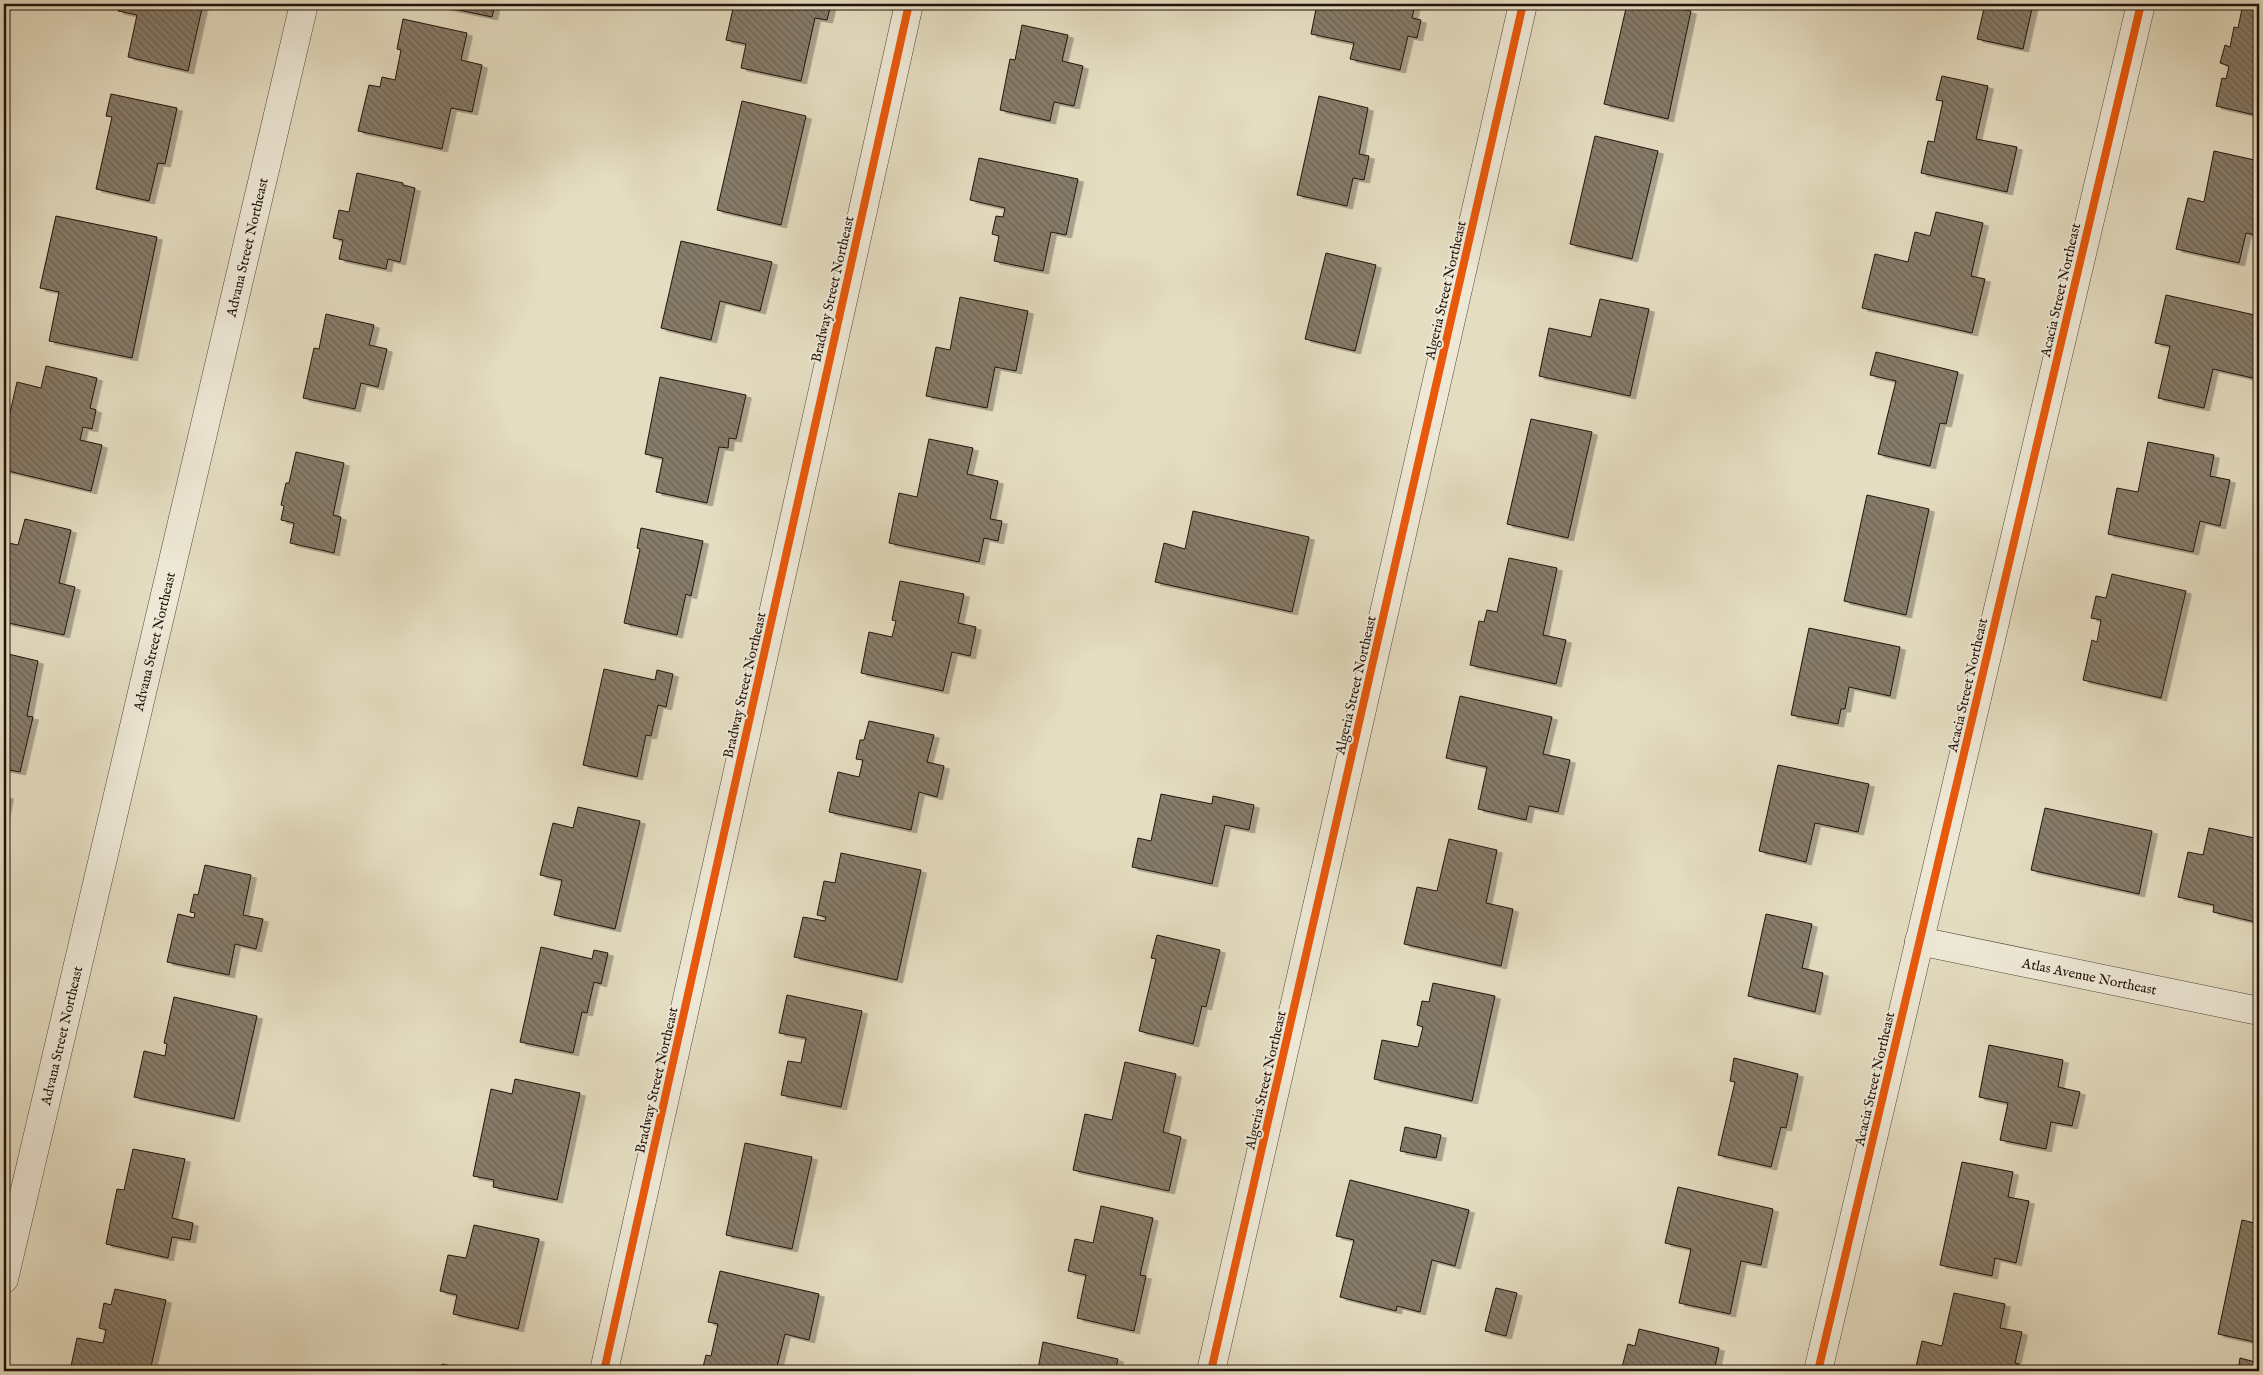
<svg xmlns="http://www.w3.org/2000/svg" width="2263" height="1375" viewBox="0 0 2263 1375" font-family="'IM FELL English',serif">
<defs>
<pattern id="building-back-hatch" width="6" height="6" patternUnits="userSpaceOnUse" patternTransform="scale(1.25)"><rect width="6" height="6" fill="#877c6a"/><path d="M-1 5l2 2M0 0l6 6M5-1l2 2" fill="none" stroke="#6e6455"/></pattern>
<filter id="shadow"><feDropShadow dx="5.5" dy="3" stdDeviation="0" flood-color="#0004"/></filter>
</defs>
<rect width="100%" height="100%" fill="#e5ddc1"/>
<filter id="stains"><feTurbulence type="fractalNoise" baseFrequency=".004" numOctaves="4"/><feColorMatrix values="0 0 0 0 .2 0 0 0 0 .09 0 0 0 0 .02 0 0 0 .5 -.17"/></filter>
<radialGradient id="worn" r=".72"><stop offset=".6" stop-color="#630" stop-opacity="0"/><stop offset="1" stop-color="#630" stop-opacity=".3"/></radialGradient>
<!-- building -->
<path fill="url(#building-back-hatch)" stroke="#21120b" filter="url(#shadow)" d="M120,4h83l-15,67 -60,-14 9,-42 -19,-4z
M430,4h65l-3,13z
M734,4h97l-4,16 -12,-2 -14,63 -60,-13 5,-24 -20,-4z
M1317,4h98l-3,14 9,2 -4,18 -9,-2 -8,34 -50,-11 4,-16 -43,-9z
M1627,4h31l33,7 -23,108 -64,-15z
M1985,4h48l-10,45 -46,-10z
M2243,4l16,3v109l-43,-10 6,-28 4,1 3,-13 -9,-3 5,-18 5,2 4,-20 4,1z
M403,19l64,14 -6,27 21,5 -10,47 -21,-4 -9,41 -84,-18 11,-46 11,2 2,-10 13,3 6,-30 -4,-1z
M1022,25l46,10 -6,26 21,5 -9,40 -20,-4 -4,19 -50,-11 10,-51 5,1z
M1942,76l46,10 -12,53 41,8 -10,45 -86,-19 7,-32 6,1 9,-41 -7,-1z
M111,94l66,14 -12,56 -7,-1 -9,38 -53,-12 16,-72 -6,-1z
M1319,96l49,12 -9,46 10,2 -5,24 -11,-2 -6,28 -50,-11z
M742,101l64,15 -25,109 -64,-15z
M1595,136l63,15 -26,108 -62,-15z
M2214,151l45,10v18l-4,21 4,1v35l-13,-3 -7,30 -63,-14 12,-51 16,4z
M979,158l99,21 -12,56 -15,-3 -8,39 -49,-10 5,-25 -7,-2 4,-18 7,1 2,-9 -35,-8z
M357,173l46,10v2l12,3 -15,74 -12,-3 -2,10 -47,-10 4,-19 -10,-2 6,-28 10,2z
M1936,212l47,11 -12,53 14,3 -13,54 -110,-25 13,-54 33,8 7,-30 15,4z
M56,216l101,21 -25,121 -83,-17 10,-49 -19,-4z
M681,241l91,21 -12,49 -40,-10 -9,39 -50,-12z
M1326,253l50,12 -21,86 -50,-12z
M2166,295l93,21v54l-2,9 -44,-10 -9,39 -46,-10 12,-52 -15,-3z
M960,297l68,14 -12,60 -21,-4 -8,41 -61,-12 10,-49 14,3z
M1600,299l49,10 -19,87 -91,-20 10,-48 42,9z
M326,314l48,11 -5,20 18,4 -9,38 -17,-4 -6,26 -52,-11 11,-50 5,1z
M1876,352l82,20 -12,52 -6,-1 -10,43 -52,-12 18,-73 -26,-6z
M46,366l51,12 -7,30 6,2 -4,19 -9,-2 -3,13 22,5 -11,46 -87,-21v-31l13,-57 24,6z
M660,377l86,18 -10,44 -7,-1 -1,10 -9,-1 -12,56 -51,-11 7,-34 -18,-4z
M1531,419l61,13 -24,106 -61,-14z
M929,439l44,9 -6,26 31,7 -8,38 12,2 -4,20 -14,-3 -5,24 -90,-19 10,-50 18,4z
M2148,442l66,13 -4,21 20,4 -10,46 -20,-5 -7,31 -85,-18 9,-46 21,4z
M296,452l48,11 -11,52 8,2 -7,36 -44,-10 4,-20 -13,-3 3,-14 -3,-1 5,-22h3z
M1867,495l62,14 -23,106 -62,-14z
M1193,511l116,26 -17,75 -137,-30 9,-39 21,6z
M25,519l46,11 -12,53 16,4 -11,48 -60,-13v-80l14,3z
M641,528l62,13 -12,55 -5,-2 -9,41 -53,-12 16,-74 -3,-1z
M1509,558l48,10 -14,67 23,5 -10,44 -86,-19 9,-44 5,1 3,-12 10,2z
M2112,574l74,17 -25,107 -78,-18 9,-40 5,2 4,-22 -10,-2 5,-22 10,2z
M900,581l64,13 -6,29 18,4 -6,29 -18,-4 -9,39 -82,-18 8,-41 23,5 4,-16 -4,-1z
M1809,628l91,19 -10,49 -41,-9 -4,22h-4l-3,15 -47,-9z
M4,653l34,8 -11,55 6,1 -13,55 -16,-3z
M604,669l51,11 2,-10 16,4 -7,33 -8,-2 -7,31 -5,-1 -9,42 -54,-12z
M1460,696l92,21 -9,37 27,6 -12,52 -29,-6 -3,14 -48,-11 9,-42 -41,-9z
M869,721l65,14 -7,27 17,4 -7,31 -18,-5 -8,38 -82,-18 9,-40 21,5 4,-17 -7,-1 4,-19h4z
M1778,765l91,19 -11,48 -43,-9 -9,39 -47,-11z
M1161,794l51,10 1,-8 41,9 -5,25 -24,-5 -13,59 -80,-17 6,-29 13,3z
M4,795l4,1 -4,20z
M578,807l62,14 -25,108 -61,-14 8,-35 -22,-5 13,-52 20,5z
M2045,808l107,23 -13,63 -108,-24z
M2209,828l50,11v84l-46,-11 1,-7 -36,-8 10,-45 15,3z
M1449,839l48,11 -11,53 27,6 -12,57 -97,-22 13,-57 20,4z
M841,853l80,17 -24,110 -103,-23 9,-40 22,4 1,-4 -9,-2 7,-34 11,2z
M205,865l46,10 -8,40 20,4 -7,30 -21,-5 -6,31 -62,-13 11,-48 16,4 1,-5 -5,-1 4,-18 4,1z
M1766,914l46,10 -10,44 21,5 -8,39 -67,-16z
M1157,935l63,15 -14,57 -4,-1 -9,38 -54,-13 17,-72 -5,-1z
M541,947l51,12 2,-9 14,3 -7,31 -7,-2 -7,31 -5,-1 -9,41 -53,-11z
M1433,983l62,13 -23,105 -98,-22 8,-39 36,7 5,-20 -6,-2 5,-24 7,1z
M787,995l75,16 -21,96 -60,-12 7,-34 13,2 5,-25 -27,-5z
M174,997l83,19 -23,103 -100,-22 10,-46 21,5 2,-12 -3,-1z
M1989,1045l74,15 -5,27 22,5 -8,34 -21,-4 -5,27 -46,-9 8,-37 -29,-6z
M1734,1058l64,16 -12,54 -5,-1 -10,40 -53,-12 17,-73 -5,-1z
M1125,1062l51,12 -13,58 18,5 -12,54 -96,-21 12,-56 27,6z
M515,1079l65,14 -23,107 -64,-13 1,-7 -21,-4 18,-87 21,5z
M1405,1127l36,8 -5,23 -36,-7z
M745,1143l67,14 -20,92 -66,-14z
M133,1149l52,10 -13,59 21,5 -3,17 -18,-3 -4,21 -62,-14 11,-55 7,1z
M1962,1162l51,10 -5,25 21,4 -13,62 -21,-5 -3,18 -52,-11z
M1350,1180l119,30 -14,56 -23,-6 -12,52 -23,-6 -1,5 -56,-14 14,-57 -18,-4z
M1678,1187l95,22 -12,56 -20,-4 -11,53 -51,-11 12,-54 -26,-6z
M1101,1206l52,12 -13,57 6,1 -12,55 -57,-13 9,-43 -18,-4 7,-32 18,4z
M2242,1220l17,4v119l-41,-9z
M474,1225l65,14 -21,90 -65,-15 4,-19 -17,-4 8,-36 18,3z
M720,1271l99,23 -10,46 -24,-6 -9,37 -19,-3v3h-55l4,-16 5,1 7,-32 -10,-2z
M1496,1288l21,5 -11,43 -21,-5z
M115,1289l51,11 -16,71h-80l7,-33 26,5 3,-13 -7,-2 5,-25 7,2z
M1954,1293l51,11 -5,24 22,4 -7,31 4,1 -1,7h-103l7,-30 20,5z
M1639,1329l80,19 -5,23h-93l7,-27 7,2z
M1043,1342l75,17 -3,12h-97l1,-6 19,4z
M2240,1358l19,5v8h-21z
M442,1364l34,7h-36z"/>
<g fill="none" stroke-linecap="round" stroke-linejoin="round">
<!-- street casing -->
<g stroke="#524538" stroke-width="29">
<g id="street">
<path id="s1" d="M1919,941l340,70"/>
<path id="s2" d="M4,1279l300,-1275"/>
<path d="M604,1371l305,-1367"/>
<path d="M1211,1371l312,-1367"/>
<path d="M1818,1371l323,-1367"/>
</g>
</g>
<!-- street -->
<use href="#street" stroke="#eee9d7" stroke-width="28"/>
<!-- cycleway casing -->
<g stroke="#eee9d7" stroke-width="11">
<path id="cycleway" d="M604,1371l305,-1367
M1211,1371l312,-1367
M1818,1371l323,-1367"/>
</g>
<!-- cycleway -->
<use href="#cycleway" stroke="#e8590c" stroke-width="8"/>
</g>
<g text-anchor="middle" stroke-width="4" stroke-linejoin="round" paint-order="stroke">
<!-- street labels -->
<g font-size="14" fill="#21120b" stroke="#eee9d7">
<text dy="5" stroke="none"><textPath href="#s2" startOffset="1060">Advana Street Northeast</textPath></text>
<text transform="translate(832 289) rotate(-77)" y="5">Bradway Street Northeast</text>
<text transform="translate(1445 290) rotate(-77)" y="5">Algeria Street Northeast</text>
<text transform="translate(2060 290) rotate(-77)" y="5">Acacia Street Northeast</text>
<text dy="5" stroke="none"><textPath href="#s2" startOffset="655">Advana Street Northeast</textPath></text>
<text transform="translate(744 685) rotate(-77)" y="5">Bradway Street Northeast</text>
<text transform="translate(1355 685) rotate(-77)" y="5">Algeria Street Northeast</text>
<text transform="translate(1967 685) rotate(-77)" y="5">Acacia Street Northeast</text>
<text dy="5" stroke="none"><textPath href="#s1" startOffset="174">Atlas Avenue Northeast</textPath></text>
<text dy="5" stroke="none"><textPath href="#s2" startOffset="250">Advana Street Northeast</textPath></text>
<text transform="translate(1874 1079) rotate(-77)" y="5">Acacia Street Northeast</text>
<text transform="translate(656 1080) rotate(-77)" y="5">Bradway Street Northeast</text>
<text transform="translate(1265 1080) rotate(-77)" y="5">Algeria Street Northeast</text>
</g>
</g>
<!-- margin -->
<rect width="2263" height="1375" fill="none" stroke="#e5ddc1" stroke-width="20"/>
<rect x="5" y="5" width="2253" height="1365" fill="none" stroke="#21120b" stroke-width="2.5"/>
<rect x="10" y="10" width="2243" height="1355" fill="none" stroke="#21120b"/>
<rect width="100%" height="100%" filter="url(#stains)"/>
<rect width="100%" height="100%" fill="url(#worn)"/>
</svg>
